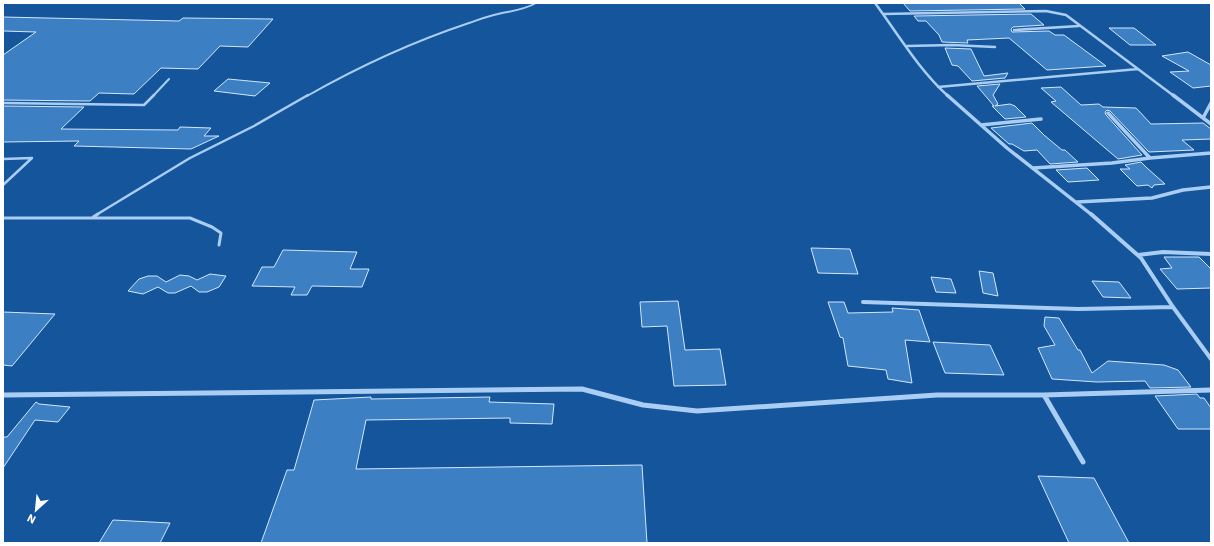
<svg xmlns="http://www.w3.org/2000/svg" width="1214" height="546" viewBox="0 0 1214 546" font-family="'IBM Plex Sans',sans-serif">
<rect width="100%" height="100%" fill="#14559c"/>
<!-- building -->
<path fill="#3d7fc3" stroke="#d2e7fd" d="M903,3h116l6,6 -115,2z
M1031,14l13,11 -31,2 -2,2 1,3 37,-1 6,4h9l42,31 -59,4 -38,-32 -42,2 1,3 -26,-1 -3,-7 -13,-14h-8l-4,-5z
M3,17l176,4 4,-3 90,1 -25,28 -28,-1 -22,23 -37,-1 -27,26 -35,-1 -9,8 -87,-1v-45l33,-23 -33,-1z
M1109,28h25l22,17h-26z
M945,48l26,1 13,27 24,-3 -3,5 -33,3 -14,-15 -6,-1z
M1188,52l23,13v21l-18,2 -23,-16 19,-1 -27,-15z
M228,79l42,4 -15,13 -41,-5z
M1000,84l-7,11 5,9 -3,2 15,-2 5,2 11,11 -21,2 -13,-13h2l-17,-20z
M1061,87l20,18 18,-1 4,3 33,1 15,16 52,-1 8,6v10l-29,1 12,10 -45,2 -39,-41 -3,-1 -2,2 1,3 36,40 -24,4 -67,-57 5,-1 -15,-13z
M3,106l81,1 -23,22 117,1 2,-3 31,1 -7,8h15l-28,13 -117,-3 5,-5 -76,1z
M1032,123l12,12 18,15h3l13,12 -28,2 -13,-14 -13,1 -12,-7h-3l-18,-16z
M1141,162l6,6 18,16 -11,1 -2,3 -4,-3 -11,1 -17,-17h10l-5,-4z
M1087,168l12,12 -31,2 -12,-12z
M811,248l39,1 8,25 -40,-1z
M283,250l74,2 -7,17h19l-7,18 -50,-1 -5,9h-16l4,-8 -43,-1 10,-19h12z
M1164,257h35l12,12v19l-34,1 -17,-20 12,-1z
M979,271l14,2 5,23 -15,-3z
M210,274l16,2 -7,11 -12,5h-8l-8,-6 -16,7h-7l-10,-6 -15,7 -15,-3 11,-12 9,-3h9l9,6 14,-7 9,1 8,4z
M931,277l20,2 5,14 -20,-1z
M1092,281l27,1 12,16 -28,-1z
M678,301l7,49 35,-1 6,36 -52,1 -7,-60 -25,1 -2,-25z
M828,302h16l4,11 45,-1 -1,-4 27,2 11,32 -25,-2 7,43 -24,-4 -2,-9 -38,-4 -5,-28 -3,-1z
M3,312l52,2 -43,52 -9,-1z
M1045,317l14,1 19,32h2l12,23 16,-12 56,4 14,5 13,17 -41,1 -5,-7 -48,1 -45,-3 -14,-31 17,-3 -11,-19z
M933,342l57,3 14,30 -59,-2z
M1197,394l3,4h4l7,10v21h-33l-23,-33z
M371,397v2l119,-2 -1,5 65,2 -2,20 -42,-1v-5l-144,2 -10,49 286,-4 5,78h-386l26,-73h7l20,-70z
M36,402l3,2 31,3 -12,15 -23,-2 -32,48v-31h4z
M1038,476l56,2 35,65h-60z
M113,520l57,3 -10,20h-61z"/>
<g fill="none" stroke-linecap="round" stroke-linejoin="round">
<!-- service-far2 -->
<path stroke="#aacef3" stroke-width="2" d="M153,96l16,-17
M307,96c51,-29 105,-54 162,-73 9,-3 19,-7 29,-9 13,-3 26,-4 38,-11"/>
<!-- service-far1 -->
<path stroke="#aacef3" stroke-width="2.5" d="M3,103l141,2 10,-10
M3,159l29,-1 -29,27
M96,215l94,-57 64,-32 54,-31"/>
<!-- service -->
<path stroke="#aacef3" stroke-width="3" d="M93,217l5,-3
M3,218h187l22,9 9,6 -2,12"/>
<!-- minor-far3 -->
<path stroke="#aacef3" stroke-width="2.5" d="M875,3c23,31 44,67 73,93
M883,14l163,-3 20,4 108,81
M1014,30l65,-4
M907,46l45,-1 43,2
M938,87l200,-18"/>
<!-- minor-far2 -->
<path stroke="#aacef3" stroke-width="3.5" d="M947,95l60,53 85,67
M1173,95l38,29
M1203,118l8,-15
M981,125l60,-6
M1150,158l61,-5
M1033,168l79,-5 38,-5 -42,-45
M1077,202l75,-4 31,-8 28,-3"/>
<!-- minor-far1 -->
<path stroke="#aacef3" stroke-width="4" d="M1091,214l50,44 32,49 38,52
M1138,255l25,-3 48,2
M863,302l215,7 95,-2"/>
<!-- minor -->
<path stroke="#aacef3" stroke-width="5" d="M3,395l579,-6 61,16 54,6 240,-16h107l167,-5
M1044,395l39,67"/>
</g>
<!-- border -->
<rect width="1214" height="546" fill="none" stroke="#ffffff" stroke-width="8"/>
<!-- north arrow -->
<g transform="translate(36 510) rotate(207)" stroke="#14559c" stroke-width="3" paint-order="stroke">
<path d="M0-3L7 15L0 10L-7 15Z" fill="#ffffff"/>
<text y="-6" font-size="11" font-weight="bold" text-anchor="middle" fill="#ffffff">N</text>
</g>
</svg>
